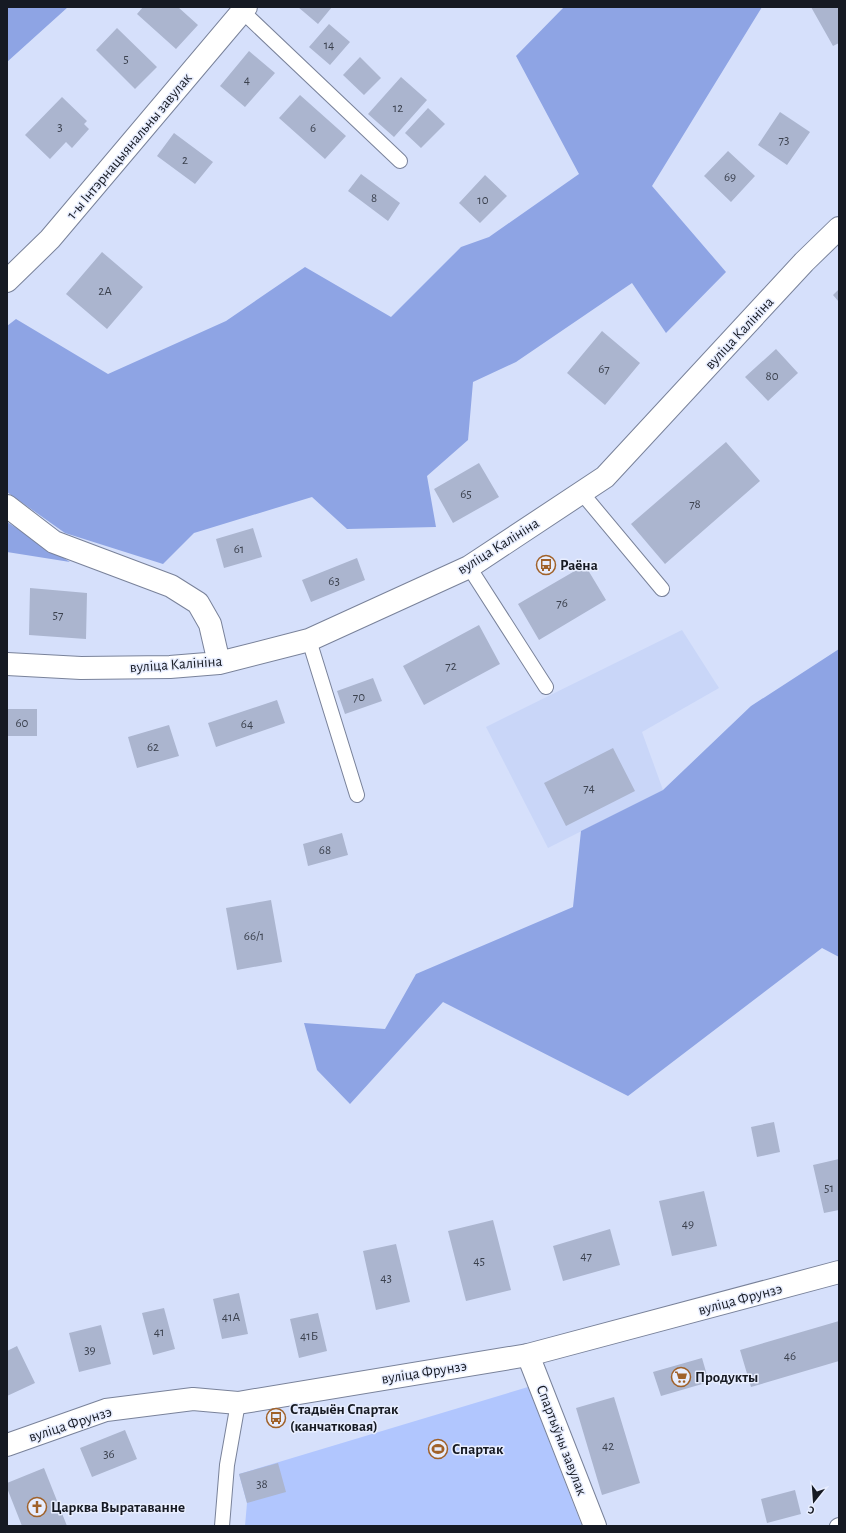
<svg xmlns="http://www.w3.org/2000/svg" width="846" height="1533" viewBox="0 0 846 1533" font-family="'Alegreya Sans',sans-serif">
<rect width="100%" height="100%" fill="#d6e0fb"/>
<!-- built -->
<path fill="#c9d6f8" d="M682,630l37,58 -77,44 21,58 -115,58 -62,-121z"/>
<!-- green -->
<path fill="#b1c6fe" d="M528,1387l54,139h-337l2,-23 -8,-29z"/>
<!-- forest -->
<path fill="#8ea4e4" d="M7,7h61l-61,55z
M564,7h198l-110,179 74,86 -60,61 -34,-50 -116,79 -43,20 -5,58 -41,36 9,51 -89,2 -35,-32 -118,36 -31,31 -98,-31 -58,-41v-166l9,-7 92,55 118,-53 79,-54 86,50 70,-70 28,-10 90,-63 -63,-118z
M7,522l63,40 -63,-10z
M839,649v308l-17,-9 -194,148 -185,-94 -93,102 -33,-34 -13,-47 81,6 31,-55 157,-67 8,-76 82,-41 88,-84z"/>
<!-- building -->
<path fill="#abb5cf" d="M143,7h35l20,18 -22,24 -39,-35z
M298,7h34l-14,17z
M811,7h28v36l-6,3z
M329,24l21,18 -20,23 -21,-18z
M117,28l40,39 -22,22 -39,-39z
M249,51l26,22 -30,34 -25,-21z
M360,57l21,21 -17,17 -21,-20z
M401,77l26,23 -33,37 -26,-23z
M300,95l46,41 -21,23 -46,-41z
M62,97l25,24 -3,3 5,5 -17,19 -6,-6 -16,17 -25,-24z
M428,108l17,16 -24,24 -16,-15z
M780,112l30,20 -23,33 -29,-20z
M174,133l39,29 -18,22 -38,-28z
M728,151l27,25 -24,26 -27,-26z
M361,174l39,29 -12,18 -40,-30z
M485,175l22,21 -27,27 -21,-20z
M102,252l41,35 -36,42 -41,-35z
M839,289v13l-6,-7z
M602,331l38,32 -35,42 -38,-32z
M776,349l22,24 -30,28 -23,-24z
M726,442l34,39 -95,83 -34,-40z
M479,463l20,34 -46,26 -19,-34z
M253,528l9,29 -38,11 -8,-29z
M357,558l8,22 -54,22 -9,-22z
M585,565l21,35 -67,40 -21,-36z
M30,588l57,5 -1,46 -57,-4z
M479,625l21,39 -76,41 -21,-39z
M373,678l9,23 -37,13 -8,-23z
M277,700l8,23 -69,24 -8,-24z
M7,709h30v27h-30z
M169,725l10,31 -42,12 -9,-31z
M613,748l22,43 -69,35 -22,-43z
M342,833l6,22 -40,11 -5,-22z
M271,900l11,62 -45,8 -11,-62z
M774,1122l6,30 -23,5 -6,-30z
M839,1159v51l-15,3 -11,-48z
M704,1191l13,55 -45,10 -13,-55z
M493,1220l18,70 -45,11 -18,-70z
M610,1229l10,36 -57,16 -10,-35z
M396,1244l14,58 -34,8 -13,-59z
M239,1293l9,41 -26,5 -9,-40z
M164,1308l11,41 -22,6 -11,-42z
M318,1313l9,38 -28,7 -9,-39z
M839,1321v40l-88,26 -11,-37z
M101,1325l10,39 -32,8 -10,-39z
M17,1346l18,37 -28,13v-45z
M702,1358l7,24 -48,14 -8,-24z
M614,1397l26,86 -38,12 -26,-87z
M125,1430l12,29 -45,18 -12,-29z
M278,1463l8,29 -39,11 -8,-29z
M44,1468l23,58h-45l-15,-38v-5z
M795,1490l6,24 -34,9 -6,-24z"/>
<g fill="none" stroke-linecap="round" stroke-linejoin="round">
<!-- service casing -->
<g stroke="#79829a" stroke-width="16">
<path id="service" d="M242,11l158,150
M581,492l81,97
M469,567l77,120
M309,640l48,155
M222,1526l5,-61 11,-62
M837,1526l2,-1"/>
</g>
<!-- minor casing -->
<g stroke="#79829a" stroke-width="24">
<path id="minor" d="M7,281l43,-42 196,-232
M7,506l47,36 117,44 27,17 12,21 9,39
M7,664l74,4 89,-1 49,-4 90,-23 160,-73 136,-90 199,-215 35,-34
M528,1355l67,171"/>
</g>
<!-- tertiary casing -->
<g stroke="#79829a" stroke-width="24">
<path id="tertiary" d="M7,1445l99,-35 87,-11 45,4 290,-48 311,-83"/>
</g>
<!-- service -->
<use href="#service" stroke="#fff" stroke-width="14"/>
<!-- minor -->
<use href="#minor" stroke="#fff" stroke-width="22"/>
<!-- tertiary -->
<use href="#tertiary" stroke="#fff" stroke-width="22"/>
</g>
<!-- icons -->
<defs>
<g id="bus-ring" transform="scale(1)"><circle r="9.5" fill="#e7edfe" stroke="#a06129" stroke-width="1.5"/><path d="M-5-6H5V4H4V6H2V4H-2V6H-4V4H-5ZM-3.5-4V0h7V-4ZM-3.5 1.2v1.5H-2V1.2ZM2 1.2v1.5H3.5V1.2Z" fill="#a06129"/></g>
<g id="supermarket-ring" transform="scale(1)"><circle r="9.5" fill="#e7edfe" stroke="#a06129" stroke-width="1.5"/><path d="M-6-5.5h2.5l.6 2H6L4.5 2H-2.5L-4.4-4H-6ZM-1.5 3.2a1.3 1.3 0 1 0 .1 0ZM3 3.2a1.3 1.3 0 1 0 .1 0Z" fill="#a06129"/></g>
<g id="stadium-ring" transform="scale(1)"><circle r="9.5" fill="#e7edfe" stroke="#a06129" stroke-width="1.5"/><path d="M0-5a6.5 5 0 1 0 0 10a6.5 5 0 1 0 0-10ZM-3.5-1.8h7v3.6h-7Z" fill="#a06129"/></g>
<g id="church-ring" transform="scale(1)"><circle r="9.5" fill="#e7edfe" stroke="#a06129" stroke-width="1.5"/><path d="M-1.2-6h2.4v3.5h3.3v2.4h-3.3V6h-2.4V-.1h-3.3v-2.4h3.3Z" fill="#a06129"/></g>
</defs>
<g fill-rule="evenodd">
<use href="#bus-ring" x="546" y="565"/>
<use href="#supermarket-ring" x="681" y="1377"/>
<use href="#bus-ring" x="276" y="1418"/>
<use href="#stadium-ring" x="438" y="1449"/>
<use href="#church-ring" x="37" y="1507"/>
</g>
<g text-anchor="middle" stroke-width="3" stroke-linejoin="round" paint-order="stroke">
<!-- number labels -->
<g font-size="13" fill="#3b414e">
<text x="329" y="49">14</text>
<text x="126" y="63">5</text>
<text x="247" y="84">4</text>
<text x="398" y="112">12</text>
<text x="60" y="131">3</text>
<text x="313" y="132">6</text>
<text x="784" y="144">73</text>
<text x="185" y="164">2</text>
<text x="730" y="181">69</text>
<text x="374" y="202">8</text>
<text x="483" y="204">10</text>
<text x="105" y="295">2А</text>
<text x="604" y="373">67</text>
<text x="772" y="380">80</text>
<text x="466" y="498">65</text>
<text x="695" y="508">78</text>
<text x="239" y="553">61</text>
<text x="334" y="585">63</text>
<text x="562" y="607">76</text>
<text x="58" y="619">57</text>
<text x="451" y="670">72</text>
<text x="359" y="701">70</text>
<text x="22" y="727">60</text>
<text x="247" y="728">64</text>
<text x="153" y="751">62</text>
<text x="589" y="792">74</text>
<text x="325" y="854">68</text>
<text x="254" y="940">66/1</text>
<text x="829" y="1192">51</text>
<text x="688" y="1228">49</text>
<text x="586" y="1260">47</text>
<text x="479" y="1265">45</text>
<text x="386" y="1282">43</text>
<text x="231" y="1321">41А</text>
<text x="159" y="1336">41</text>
<text x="309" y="1340">41Б</text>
<text x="90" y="1354">39</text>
<text x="790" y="1360">46</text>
<text x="608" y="1450">42</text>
<text x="109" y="1458">36</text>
<text x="262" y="1488">38</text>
</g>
<!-- street labels -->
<g font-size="15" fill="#161a23" stroke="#e7edfe">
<text transform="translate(129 146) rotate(-50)" y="5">1-ы Інтэрнацыянальны завулак</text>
<text transform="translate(739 333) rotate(-47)" y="5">вуліца Калініна</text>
<text transform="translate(498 546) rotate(-32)" y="5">вуліца Калініна</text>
<text transform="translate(176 664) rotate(-4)" y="5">вуліца Калініна</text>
<text transform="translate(740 1299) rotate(-15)" y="5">вуліца Фрунзэ</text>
<text transform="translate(424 1372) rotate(-9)" y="5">вуліца Фрунзэ</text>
<text transform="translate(70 1424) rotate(-18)" y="5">вуліца Фрунзэ</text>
<text transform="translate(562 1440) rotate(69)" y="5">Спартыўны завулак</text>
</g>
<!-- poi labels -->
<g font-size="15" font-weight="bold" fill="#161a23" stroke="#e7edfe" text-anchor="start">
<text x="560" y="570">Раёна</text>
<text x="695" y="1382">Продукты</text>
<text x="290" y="1414">Стадыён Спартак<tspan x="290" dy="17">(канчатковая)</tspan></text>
<text x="452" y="1454">Спартак</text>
<text x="51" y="1512">Царква Выратаванне</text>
</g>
</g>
<!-- border -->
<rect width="846" height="1533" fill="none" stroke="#161a23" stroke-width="16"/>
<!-- north arrow -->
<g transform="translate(814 1501) rotate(197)" stroke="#e7edfe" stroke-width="3" paint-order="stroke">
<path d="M0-3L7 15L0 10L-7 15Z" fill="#161a23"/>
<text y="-6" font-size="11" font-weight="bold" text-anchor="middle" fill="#161a23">С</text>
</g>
</svg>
